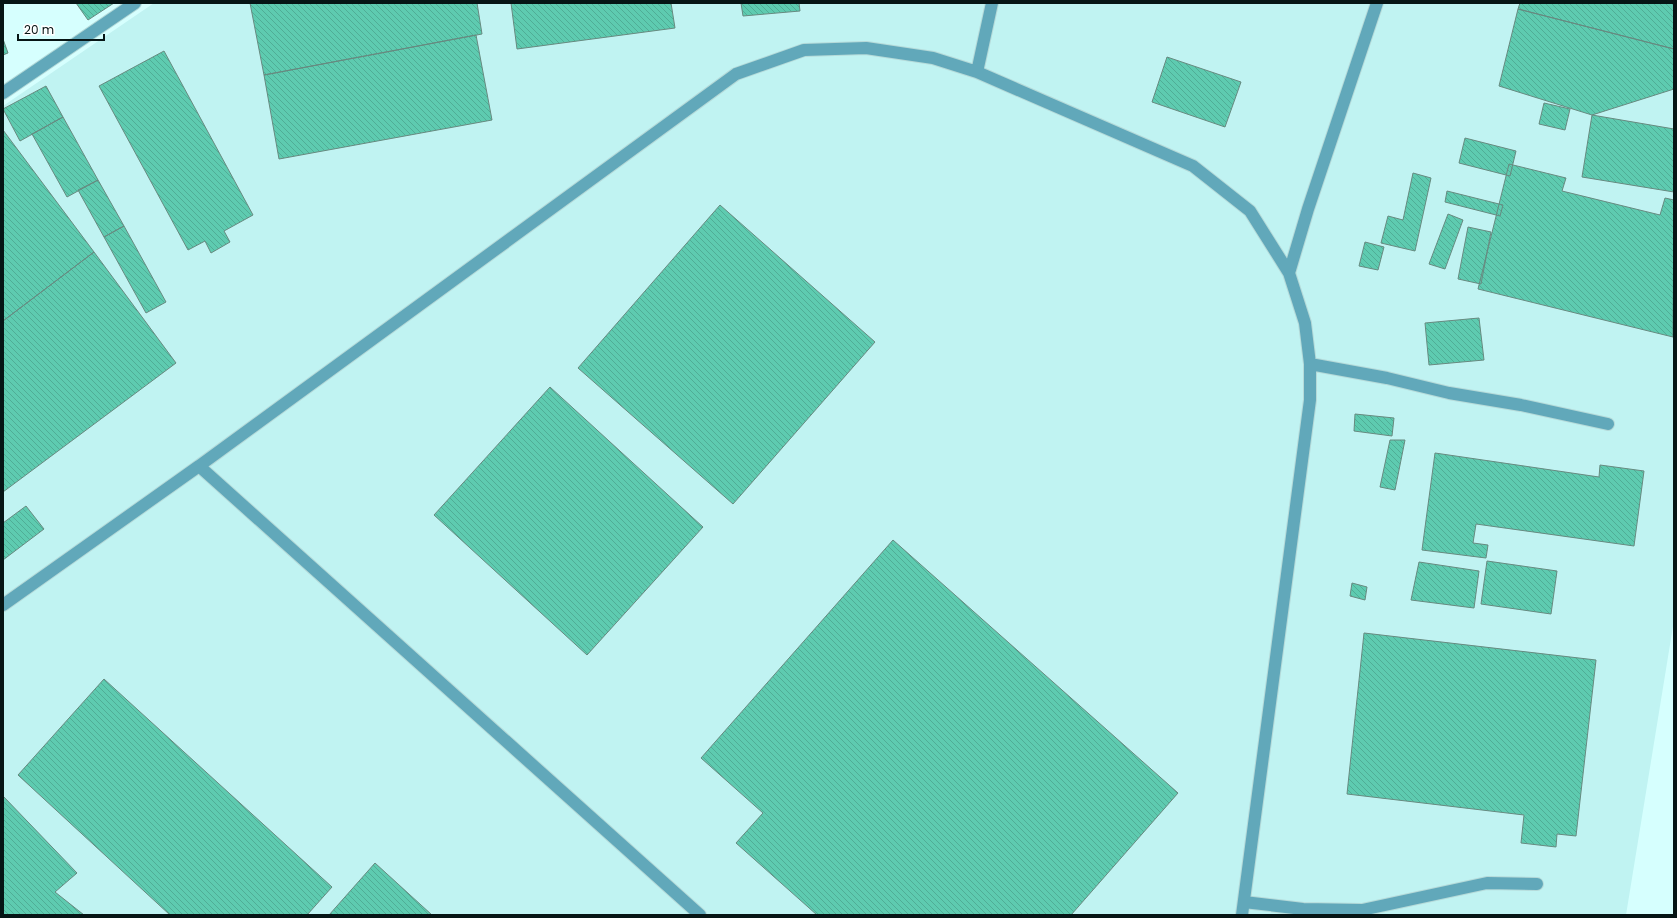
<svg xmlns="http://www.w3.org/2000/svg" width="1677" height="918" viewBox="0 0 1677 918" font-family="Poppins,sans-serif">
<defs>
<pattern id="building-back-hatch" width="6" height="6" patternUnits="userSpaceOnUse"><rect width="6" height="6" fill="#5ecbb0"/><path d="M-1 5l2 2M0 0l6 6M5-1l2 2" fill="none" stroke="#50ad96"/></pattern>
</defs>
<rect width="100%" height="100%" fill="#d6fffe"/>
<!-- built -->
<path fill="#c0f3f2" d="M154,3h1520v617l-48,295h-1623v-809z"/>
<!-- building -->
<path fill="url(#building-back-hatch)" stroke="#678a80" d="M76,3h38l-26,17z
M250,3h227l5,31 -218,41z
M511,3h160l4,25 -158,21z
M741,3h58l1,8 -57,5z
M1520,3h154v46l-156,-40z
M1518,9l156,40v40l-82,26 -93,-29z
M476,35l16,85 -213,39 -15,-84z
M3,39l5,14 -5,2z
M164,51l89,164 -29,16 6,11 -19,11 -6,-12 -17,9 -89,-164z
M1167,57l74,25 -16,45 -73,-25z
M46,86l17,31 -43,24 -17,-32z
M1544,103l26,6 -5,21 -26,-6z
M1592,115l82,14v63l-92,-15z
M63,117l35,63 -31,17 -35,-63z
M3,130l91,122 -91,69z
M1465,138l51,13 -6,25 -51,-13z
M1509,164l57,14 -4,13 98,24 5,-17 9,2 -1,137 -195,-48z
M1413,173l18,5 -16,73 -34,-8 7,-27 15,4z
M98,180l26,46 -20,11 -26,-47z
M1447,191l56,14 -3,11 -55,-14z
M720,205l155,137 -142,162 -155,-136z
M1448,214l15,6 -18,49 -16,-5z
M124,226l42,76 -20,11 -42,-76z
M1468,227l23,5 -10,52 -23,-5z
M1365,242l19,5 -6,23 -19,-4z
M94,252l82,111 -173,129v-171z
M1479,318l5,42 -55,5 -4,-42z
M550,387l153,140 -116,128 -153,-140z
M1355,414l39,4 -2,18 -38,-5z
M1390,440h15l-10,50 -15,-3z
M1435,453l164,24 1,-12 44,6 -10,75 -158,-22 -3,19 15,2 -2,13 -64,-8z
M26,506l18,23 -41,31v-37z
M893,540l285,253 -107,122h-254l-81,-72 27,-30 -62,-55z
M1487,561l70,10 -6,43 -70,-10z
M1419,562l60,9 -5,37 -63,-8z
M1352,583l15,4 -2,13 -15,-4z
M1364,633l232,27 -20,176 -19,-2 -1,13 -35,-4 3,-28 -177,-21z
M104,679l228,208 -25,28h-137l-152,-140z
M3,796l74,77 -22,19 29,23h-81z
M375,863l57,52h-103z"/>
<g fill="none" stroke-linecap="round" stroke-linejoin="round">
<!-- lane casing -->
<g stroke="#b5dad9" stroke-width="14">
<path id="lane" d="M977,72l15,-69
M1289,273l19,-64 69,-206
M1310,364l77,14 62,15 72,12 87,19
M199,466l537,-392 68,-24 62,-2 67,10 44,14 216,94 57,45 39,62 16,50 5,41v36l-68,515
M3,605l196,-139 501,449
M1244,902l59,7 59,1 125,-27 50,1"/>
</g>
<!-- street casing -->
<g stroke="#b5dad9" stroke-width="14">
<path id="street" d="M3,93l132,-90"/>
</g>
<!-- lane -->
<use href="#lane" stroke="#61a8ba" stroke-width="12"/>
<!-- street -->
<use href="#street" stroke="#61a8ba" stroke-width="12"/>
</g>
<!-- border -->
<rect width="1677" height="918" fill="none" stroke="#061515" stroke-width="8"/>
<!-- scale -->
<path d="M18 34v6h86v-6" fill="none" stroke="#061515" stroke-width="2"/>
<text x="24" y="34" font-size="12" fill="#061515" stroke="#ffffff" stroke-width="3" paint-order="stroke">20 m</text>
</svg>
